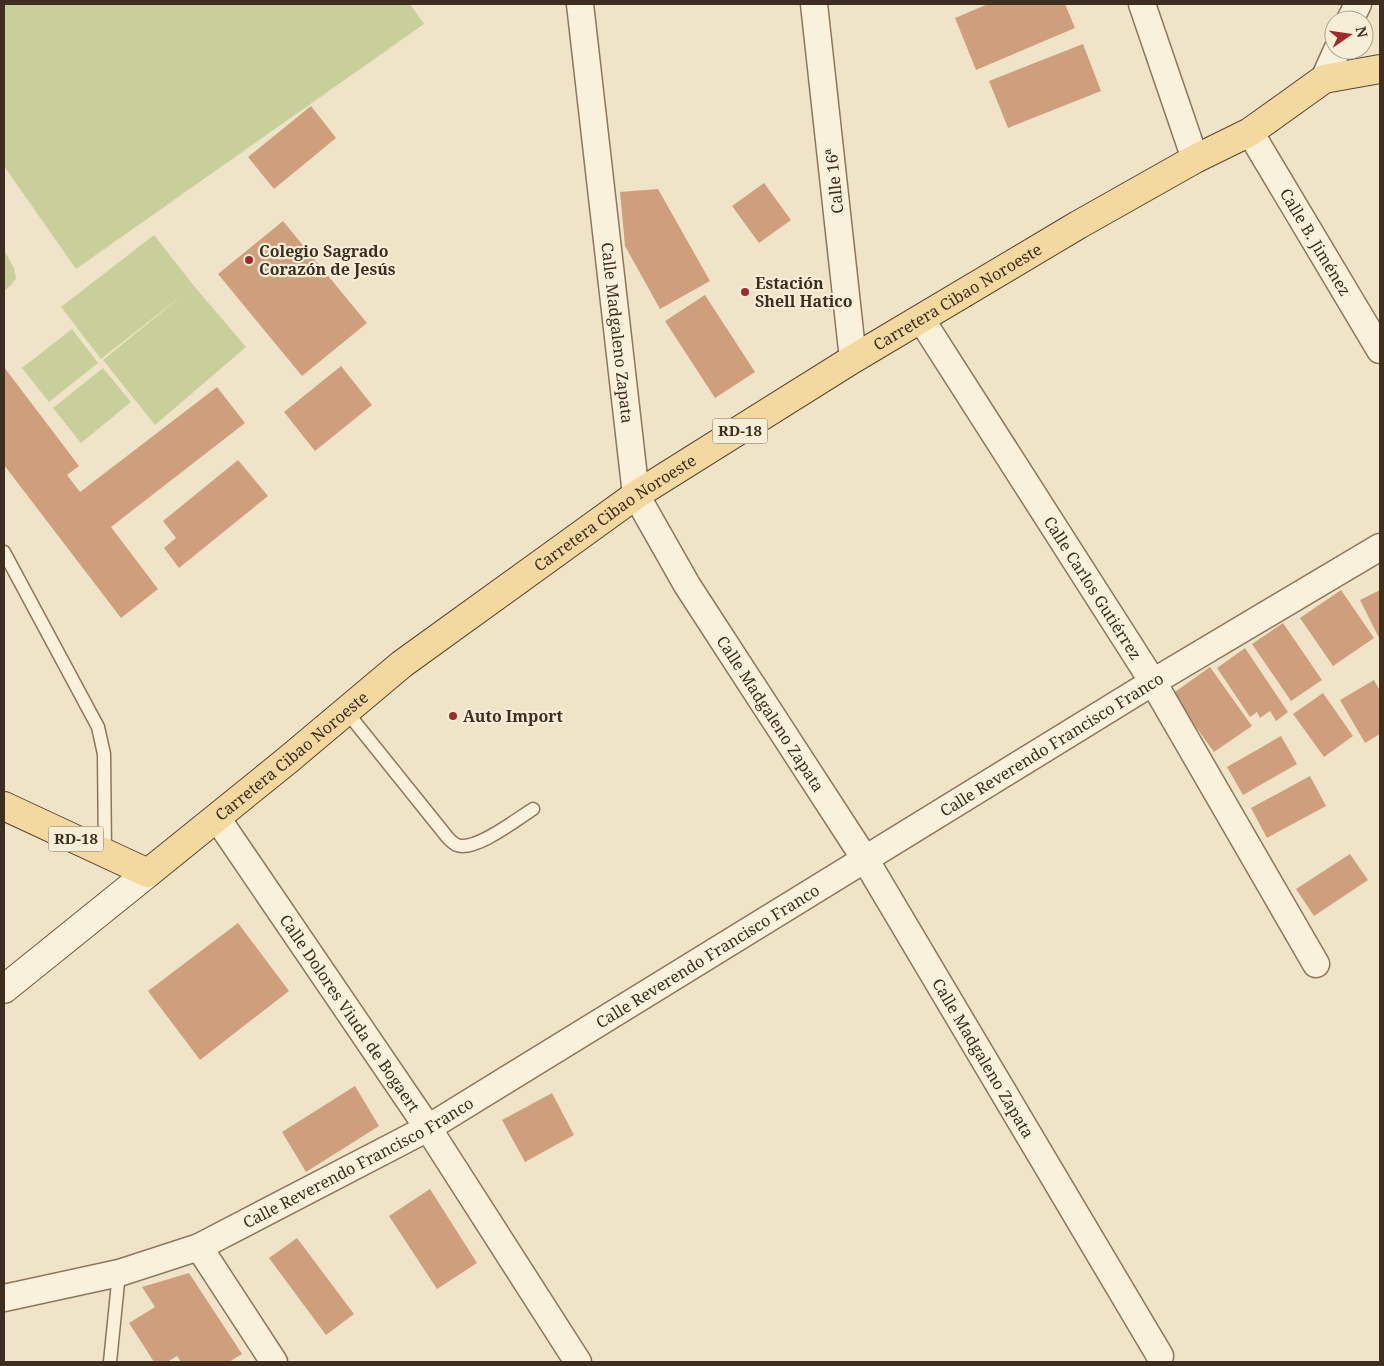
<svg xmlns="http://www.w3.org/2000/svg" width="1384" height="1366" viewBox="0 0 1384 1366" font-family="'Noto Serif',serif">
<rect width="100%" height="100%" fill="#f0e4c8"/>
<!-- green -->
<path fill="#c9cf9b" d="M4,4h406l14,20 -348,245 -72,-103z
M154,235l40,51 52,61 -91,78 -52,-65 82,-67 -84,66 -40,-52z
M4,250l10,18 2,10 -5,7 -7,6z
M72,329l26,34 -49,39 -27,-34z
M103,368l28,34 -50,41 -28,-35z"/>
<!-- building -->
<path fill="#cf9f7d" d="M988,4h77l10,24 -99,42 -21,-52z
M1083,44l18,47 -93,37 -19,-47z
M311,106l25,32 -62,51 -26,-32z
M764,183l27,37 -32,23 -27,-37z
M658,189l52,92 -50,28 -35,-63 -5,-54z
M283,221l84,102 -65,53 -84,-102z
M705,295l50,77 -40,26 -50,-77z
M341,366l31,39 -57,46 -31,-39z
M4,367l75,99 -12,9 13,17 137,-105 28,36 -134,104 47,62 -37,29 -117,-153z
M238,460l30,36 -89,72 -15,-20 12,-10 -13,-17z
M1341,590l33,48 -41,28 -33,-48z
M1380,590v50l-20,-40z
M1283,623l39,57 -31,21 -39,-57z
M1245,648l43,64 -12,9 -6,-10 -10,7 -3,-6 -7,5 -33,-49z
M1210,667l42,59 -38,26 -42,-58z
M1374,680l6,11v43l-15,9 -25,-43z
M1323,693l30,43 -29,21 -31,-43z
M1281,736l16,28 -54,31 -16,-28z
M1310,776l16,30 -59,32 -16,-30z
M1350,854l18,26 -54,36 -18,-27z
M238,923l51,68 -89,69 -52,-69z
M355,1086l24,40 -73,46 -24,-40z
M552,1093l22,42 -49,27 -23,-42z
M430,1189l47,74 -40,26 -48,-73z
M297,1238l57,76 -28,21 -57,-77z
M189,1273l53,81 -13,8h-48l-4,-6 -10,6h-13l-25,-39 26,-16 -13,-20z"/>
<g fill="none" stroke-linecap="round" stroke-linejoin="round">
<!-- lane casing -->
<g stroke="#8d765c" stroke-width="15">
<path id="lane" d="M4,552l94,175 6,27 1,99
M346,711l102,127c2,2 6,6 9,7 18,7 60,-26 76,-36
M110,1362l9,-89"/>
</g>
<!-- street casing -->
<g stroke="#8d765c" stroke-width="29">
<g id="street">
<path id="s1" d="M580,4l56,491 51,90 178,274 295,497"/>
<path d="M814,4l39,355"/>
<path d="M1142,4l53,155"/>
<path d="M1350,20l8,-16"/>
<path d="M1324,79l13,-29"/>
<path id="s2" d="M1250,132l130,218"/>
<path id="s3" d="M921,319l232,363 163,282"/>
<path id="s4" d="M217,818l211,310 150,234"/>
<path d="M199,1247l75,115"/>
<path id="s5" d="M4,1298l115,-25 80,-26 229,-119 725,-446 227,-135"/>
</g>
</g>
<!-- secondary casing -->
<g stroke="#6f573f" stroke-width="30">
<path id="secondary" d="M4,989l144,-116"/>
</g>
<!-- primary casing -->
<g stroke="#5b4430" stroke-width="30">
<g id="primary">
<path id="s6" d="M4,806l144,67 141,-114 113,-95 234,-169 217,-136 225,-134 117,-66 55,-27 74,-53 56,-10"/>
</g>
</g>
<!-- lane -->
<use href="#lane" stroke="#faf1dc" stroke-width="12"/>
<!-- street -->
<use href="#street" stroke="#faf1dc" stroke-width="26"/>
<!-- secondary -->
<use href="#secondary" stroke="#faf1dc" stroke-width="28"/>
<!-- primary -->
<use href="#primary" stroke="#f3d9a0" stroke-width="28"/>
</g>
<!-- markers -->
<g fill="#9e2a2b" stroke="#f7eed8" stroke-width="2">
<circle cx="249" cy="260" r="5"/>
<circle cx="745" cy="292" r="5"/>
<circle cx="453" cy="716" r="5"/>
</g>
<g text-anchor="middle" stroke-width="4.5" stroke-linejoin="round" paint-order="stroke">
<!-- shield labels -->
<g fill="#f7eed8" stroke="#756857" stroke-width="1">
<rect x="712.5" y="418.5" width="55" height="25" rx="4"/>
<rect x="48.5" y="826.5" width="55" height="25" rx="4"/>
</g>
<g font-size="15" font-weight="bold" fill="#3d2e20">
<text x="740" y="436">RD-18</text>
<text x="76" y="844">RD-18</text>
</g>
<!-- street labels -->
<g font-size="16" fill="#3d2e20" stroke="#f7eed8">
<text transform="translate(834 181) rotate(-96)" y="6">Calle 16ª</text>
<text dy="6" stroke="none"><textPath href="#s2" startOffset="128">Calle B. Jiménez</textPath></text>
<text dy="6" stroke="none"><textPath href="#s6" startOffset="1154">Carretera Cibao Noroeste</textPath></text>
<text dy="6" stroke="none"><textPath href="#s1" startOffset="331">Calle Madgaleno Zapata</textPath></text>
<text dy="6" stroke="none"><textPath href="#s6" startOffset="749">Carretera Cibao Noroeste</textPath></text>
<text dy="6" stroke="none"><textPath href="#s3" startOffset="319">Calle Carlos Gutiérrez</textPath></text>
<text dy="6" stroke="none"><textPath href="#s1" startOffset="751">Calle Madgaleno Zapata</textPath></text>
<text dy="6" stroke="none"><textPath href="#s5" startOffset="1192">Calle Reverendo Francisco Franco</textPath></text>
<text dy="6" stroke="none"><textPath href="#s6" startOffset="344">Carretera Cibao Noroeste</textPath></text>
<text dy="6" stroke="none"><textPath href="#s5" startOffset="788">Calle Reverendo Francisco Franco</textPath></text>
<text dy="6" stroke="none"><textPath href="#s4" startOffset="236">Calle Dolores Viuda de Bogaert</textPath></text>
<text dy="6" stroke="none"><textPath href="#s1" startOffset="1156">Calle Madgaleno Zapata</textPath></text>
<text dy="6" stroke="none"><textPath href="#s5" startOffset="382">Calle Reverendo Francisco Franco</textPath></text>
</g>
<!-- poi labels -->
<g font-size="16" font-weight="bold" fill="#3d2e20" stroke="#f7eed8" text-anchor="start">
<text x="259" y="257">Colegio Sagrado<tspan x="259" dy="18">Corazón de Jesús</tspan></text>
<text x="755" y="289">Estación<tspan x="755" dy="18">Shell Hatico</tspan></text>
<text x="463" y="722">Auto Import</text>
</g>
</g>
<!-- border -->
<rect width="1384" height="1366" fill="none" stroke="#3d2e20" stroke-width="10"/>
<!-- north arrow -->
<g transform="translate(1349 35) rotate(77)"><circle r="24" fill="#f7eed8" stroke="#ada18e"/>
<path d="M0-4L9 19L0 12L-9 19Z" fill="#9e2a2b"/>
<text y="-8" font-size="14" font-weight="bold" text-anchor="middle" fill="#3d2e20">N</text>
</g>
</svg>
